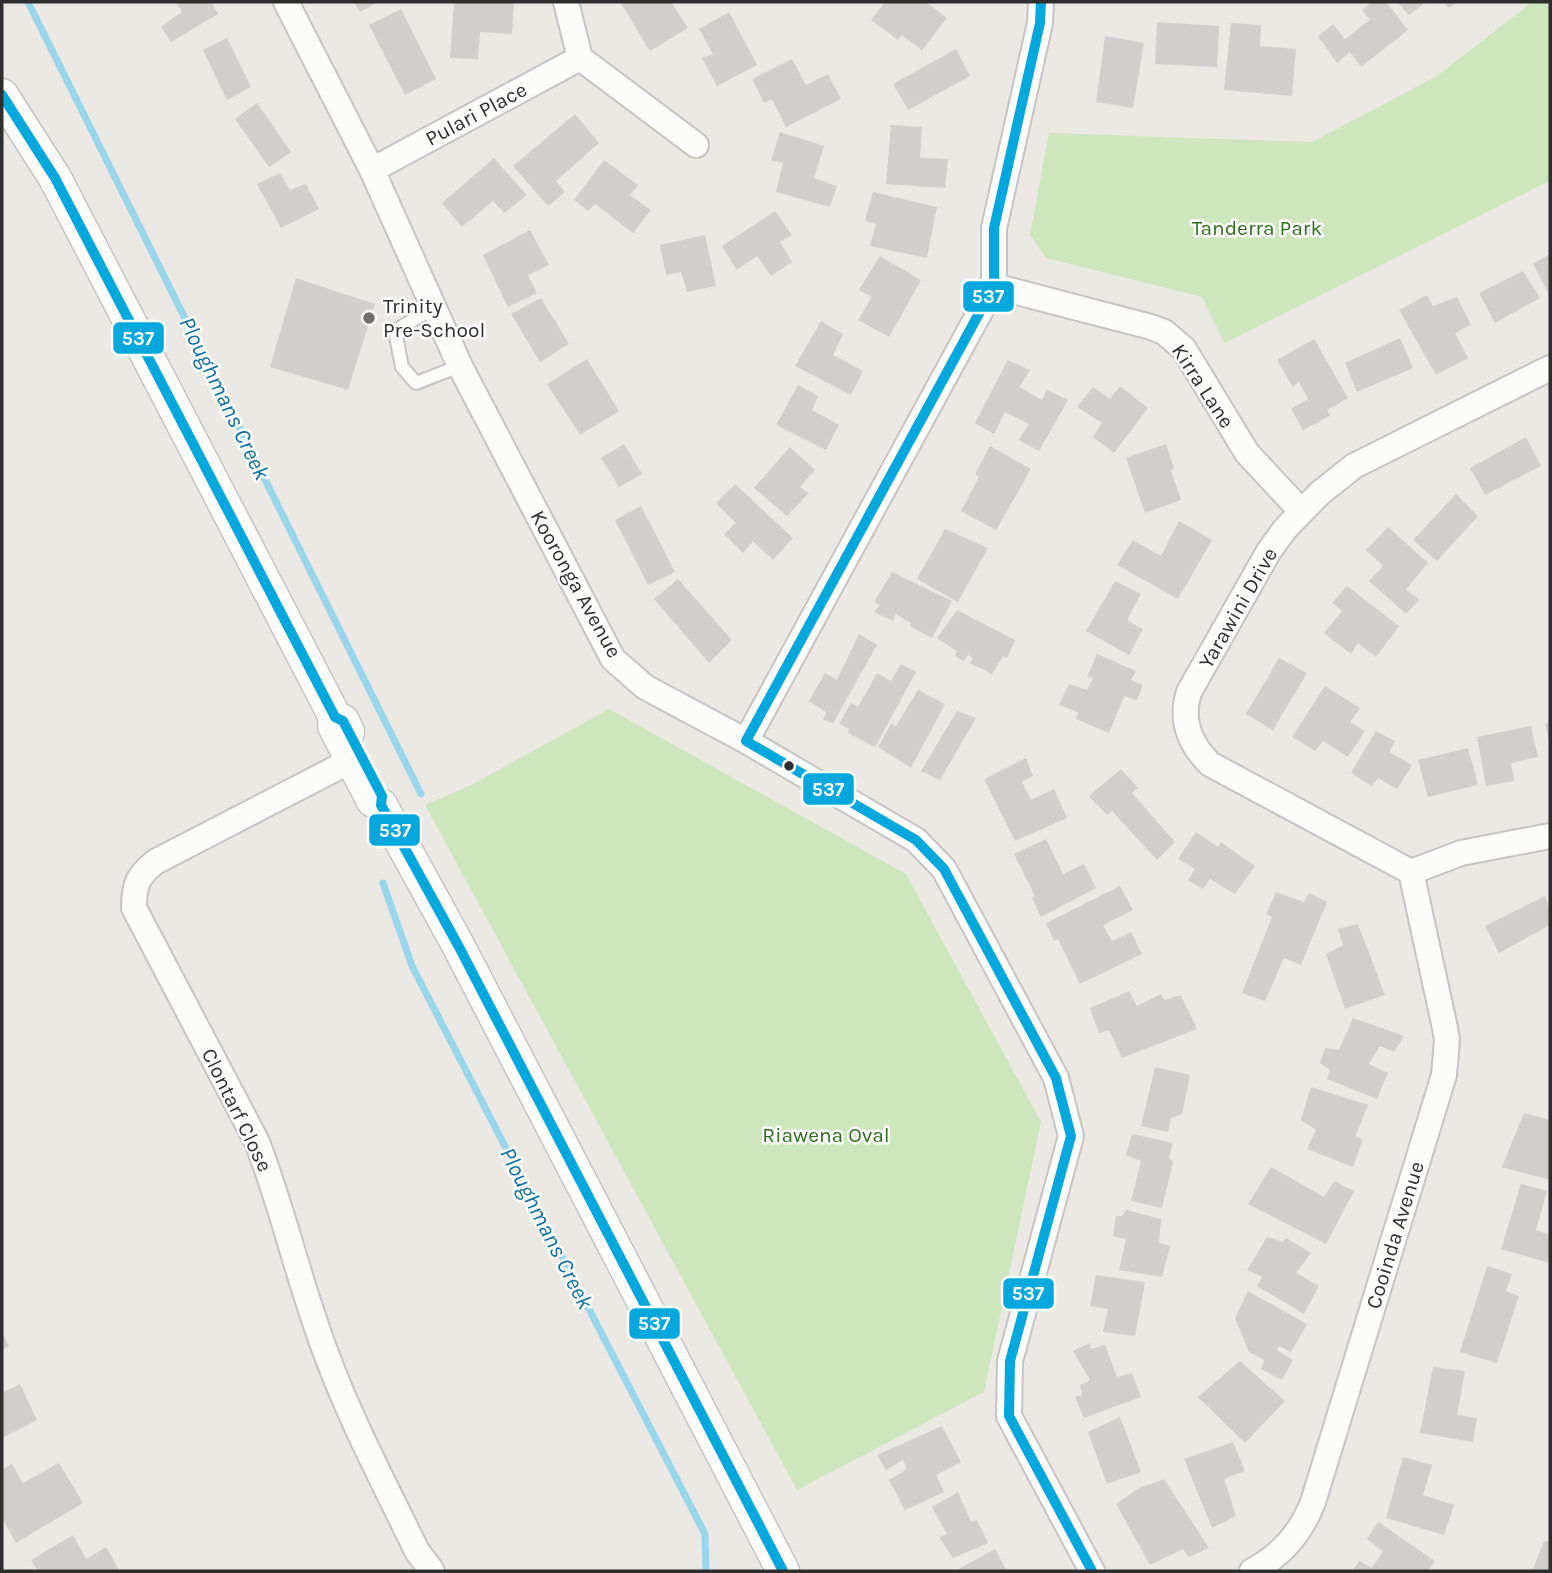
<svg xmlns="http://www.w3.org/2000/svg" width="1552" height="1573" viewBox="0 0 1552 1573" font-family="Karla,sans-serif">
<rect width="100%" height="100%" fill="#ece8e4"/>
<!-- green -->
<path fill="#cee6be" d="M1532,2h18v179l-325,162 -23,-46 -156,-39 -16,-23 19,-102 263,9 125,-66z
M609,709l297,165 135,248 -57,270 -187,98 -372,-685 46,-20z"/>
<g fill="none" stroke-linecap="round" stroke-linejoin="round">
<!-- stream -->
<path stroke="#99d6ec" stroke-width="7" d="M28,2l393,792
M383,883l29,83 293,568 1,37"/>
</g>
<!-- building -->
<path fill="#d1cecb" d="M176,2h35l7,12 -47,28 -10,-15 21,-15z
M354,2h24l-18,10z
M454,2h60l-2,32 -32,-2 -2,27 -28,-1z
M620,2h51l17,26 -38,23z
M885,2h41l21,16 -25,32 -20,-15 -4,5 -27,-20z
M1372,2h14l22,28 -47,37 -11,-15 -13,11 -19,-27 15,-12 12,15 25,-19 -8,-10z
M1397,2h29l-17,13z
M1443,2h14l-8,6z
M401,9l35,70 -31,16 -36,-70z
M729,12l28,53 -40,21 -15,-28 11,-4 -14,-25z
M1157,22l62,4 -2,41 -62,-3z
M1231,23l30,2 -1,21 36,3 -4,47 -68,-6z
M1105,36l39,7 -11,65 -37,-6z
M227,38l24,49 -24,13 -24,-50z
M956,49l14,27 -62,34 -15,-26z
M792,59l14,26 22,-11 13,25 -55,28 -14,-28 -8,4 -12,-24z
M257,103l34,49 -22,15 -34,-48z
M575,114l24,29 -43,38 9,11 -17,14 -35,-40z
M891,125l31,2 -2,31 28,1 -3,29 -59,-4z
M780,132l44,14 -10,32 23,8 -7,21 -54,-15 7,-29 -12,-3z
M494,158l33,37 -23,18 -11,-12 -31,26 -20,-24z
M604,160l34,25 -8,10 21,15 -18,23 -38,-29 -7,7 -14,-11z
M280,173l10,17 16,-6 13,25 -38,19 -24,-44z
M873,192l64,15 -10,51 -57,-12 6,-22 -11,-3z
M775,211l17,24 -12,7 12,20 -21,14 -14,-20 -20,14 -15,-24z
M530,230l19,35 -21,10 9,18 -29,14 -25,-52z
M705,235l11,51 -29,6 -6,-20 -15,3 -6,-30z
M1550,254v42l-17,-32z
M880,256l41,24 -32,57 -31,-17 14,-23 -13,-7z
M1523,271l17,27 -45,25 -16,-30z
M296,278l79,26 -27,86 -78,-23z
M1427,295l6,11 24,-9 14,28 -16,8 13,25 -32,17 -37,-65z
M541,298l28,46 -29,18 -29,-48z
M821,321l22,13 -10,21 30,16 -12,24 -56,-29z
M1400,338l13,30 -56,24 -12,-29z
M1314,339l34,59 -21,12 3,6 -27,14 -12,-21 17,-10 -9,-17 -6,5 -16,-27z
M587,359l32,52 -39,24 -33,-51z
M1008,360l22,10 -11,17 23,13 5,-10 21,10 -29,51 -20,-11 10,-16 -24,-12 -11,22 -19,-11z
M798,385l20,11 -6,14 27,15 -13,25 -50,-25z
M1120,386l28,22 -34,45 -21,-16 9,-14 -25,-16 16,-20 17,12z
M1526,437l15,29 -56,29 -15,-27z
M624,444l18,30 -23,13 -18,-29z
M1166,444l8,25 -3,2 10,29 -36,13 -19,-55z
M990,446l41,23 -35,61 -35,-19 18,-34 -4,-3z
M790,447l25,23 -15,17 9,6 -22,23 -33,-28z
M735,484l58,54 -20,22 -20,-19 -10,12 -19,-19 12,-11 -20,-20z
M1456,494l22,22 -41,45 -24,-21z
M641,506l34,66 -27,13 -33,-65z
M1179,521l33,19 -34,59 -61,-34 16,-25 28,16z
M1388,527l40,36 -22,26 13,11 -13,14 -37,-33 14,-15 -17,-16z
M945,529l43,19 -30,54 -41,-23z
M892,572l60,29 -20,37 -22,-12 1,-3 -15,-9 -3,7 -19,-9 6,-7 -6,-3z
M678,579l54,61 -23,23 -55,-64z
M1115,581l26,13 -14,26 16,9 -14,26 -43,-24z
M1347,586l52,40 -23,31 -18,-14 -7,11 -27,-21 18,-22 -10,-8z
M957,610l58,30 -8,18 -4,-2 -11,18 -22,-11 3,-5 -5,-3 -4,6 -9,-5 2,-5 -20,-13z
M859,634l18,11 -44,78 -10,-3 3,-8 -17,-11 16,-28 12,7z
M1097,654l39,17 -5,9 12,5 -6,15 -13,-4 -15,37 -33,-14 2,-7 -19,-7 10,-21 18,6 6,-12 -6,-1z
M1279,658l28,15 -34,57 -27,-16z
M901,664l15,8 -41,75 -27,-14 1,-4 -10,-5 12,-21 7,4 19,-34 14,8z
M1325,686l35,22 -10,14 15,9 -17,26 -25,-16 -8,10 -23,-14z
M918,690l27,14 -34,64 -33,-21 13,-23 5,2z
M957,711l19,7 -36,62 -19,-9z
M1550,722v17h-1l-4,-15z
M1531,726l7,31 -27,6 3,18 -28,5 -9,-49z
M1376,731l19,10 -6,11 23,13 -15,24 -19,-11 -6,8 -21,-13z
M1468,748l10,37 -50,12 -10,-37z
M1026,758l7,18 -11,6 9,18 23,-11 13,29 -52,23 -31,-62z
M1121,769l17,19 -6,5 43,49 -18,18 -45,-49 -5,4 -18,-19z
M1196,832l22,15 3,-5 34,24 -20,28 -25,-15 -7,10 -15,-9 7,-11 -17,-10z
M1046,839l17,35 21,-10 12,24 -55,29 -9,-19 3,-2 -21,-42z
M1120,886l13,24 -30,15 9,16 19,-9 11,22 -62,30 -22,-45 -4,2 -8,-18z
M1276,892l28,10 5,-9 18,9 -26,63 -17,-7 -19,43 -23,-8 30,-76 -6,-3z
M1545,896l5,13v16l-51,28 -14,-27z
M1358,924l27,71 -40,14 -19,-55 17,-9 -5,-16z
M1129,991l8,15 24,-12 3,6 17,-5 16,34 -75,29 -13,-28 -10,3 -9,-25z
M1353,1018l51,18 -10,16 -14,-6 -11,18 19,9 -11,26 -50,-20 3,-9 -10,-7 5,-15 14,2z
M1155,1067l35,8 -8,39 -11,4 -3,14 -27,-6z
M1311,1087l57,18 -13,32 8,2 -10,28 -46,-18 9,-19 -15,-10z
M1524,1113l26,7v60l-48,-13z
M1132,1134l41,9 -4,15 4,4 -11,46 -31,-7 10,-40 -15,-6z
M1271,1167l53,30 10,-16 20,10 -28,53 -78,-40z
M1521,1184l26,7 -11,39 14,5v28l-49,-14z
M1126,1210l35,9 -2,24 11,3 -8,31 -43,-7 7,-31 -13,-3 3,-20h6z
M1267,1237l16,5 3,-4 25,15 -15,20 23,13 -15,28 -47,-28 5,-9 -15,-7z
M1487,1266l25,8 -6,17 13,5 -22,67 -37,-11z
M1096,1275l49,7 -10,54 -32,-4 5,-23 -18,-3z
M1248,1291l59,33 -16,28 -12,-6 -2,4 16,10 -11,20 -21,-11 3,-9 -15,-8 -14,-34z
M2,1333l7,13 -7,4z
M1090,1343l1,6 14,-4 12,32 15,-4 9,24 -57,21 -9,-21 7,-2 -2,-10 10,-5 -17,-29z
M1240,1361l45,40 -40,42 -47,-46z
M1433,1367l32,4 -8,44 20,3 -4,24 -53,-9z
M20,1384l17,36 -35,18v-45z
M1120,1417l21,55 -34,12 -19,-52z
M942,1426l19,36 -25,13 8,17 -39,18 -16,-30 18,-11 -4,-9 -17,10 -9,-15z
M1233,1442l12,29 -21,8 12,37 -24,12 -28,-69z
M1403,1457l29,8 -9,30 31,10 -10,30 -58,-17z
M59,1463l24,40 -67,40 -14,-25v-48l10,-6 11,19z
M1164,1479l45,69 -20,9 -6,-8 -33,16 -34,-61 21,-15z
M958,1492l13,30 6,-2 11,23 -35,15 -14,-21 8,-3 -15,-27z
M1378,1522l57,39 -7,10h-76l8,-10 12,7 11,-17 -16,-12z
M73,1535l13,24 20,-12 13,23 -81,1 -7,-11z
M1544,1541l6,1v29h-18z
M995,1549l12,22h-52z"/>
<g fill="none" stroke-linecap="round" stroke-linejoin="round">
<!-- service casing -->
<g stroke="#c5c4c5" stroke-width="16">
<path id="service" d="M433,308l-38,23 7,36 14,16 44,-17"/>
</g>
<!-- minor casing -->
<g stroke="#c5c4c5" stroke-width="28">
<path id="minor" d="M286,2l86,168 88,196 153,293 32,28 101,54 170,99 28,29 112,209 15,58 -61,225 -1,55 83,155
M566,2l14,56 116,87
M372,170l208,-112
M994,286l157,41 13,5 20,17 63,104 54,58
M746,741l248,-455v-58l46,-205 1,-21
M352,760l-197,102c-18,15 -21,23 -21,46l123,234c27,70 43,144 70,214 25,67 59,131 90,195l15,20
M1411,872l-201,-108c-20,-20 -30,-44 -21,-72l80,-141 16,-22 35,-36 34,-27 196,-98
M1411,872l50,-19 89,-17
M1252,1571c29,-15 49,-38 61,-69l131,-427 3,-35 -2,-12 -34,-156"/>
</g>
<!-- tertiary casing -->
<g stroke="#c5c4c5" stroke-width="35">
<path id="tertiary" d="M2,95l53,83 280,539 8,4 5,11
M335,717l-1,9 39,75 8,4 78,142 324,624"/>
</g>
<!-- service -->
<use href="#service" stroke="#fcfcfb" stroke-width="12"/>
<!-- minor -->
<use href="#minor" stroke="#fcfcfb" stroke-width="24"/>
<!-- tertiary -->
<use href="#tertiary" stroke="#fcfcfb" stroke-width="32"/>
<!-- bus-1 casing -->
<g stroke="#fff" stroke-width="16">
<path id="bus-1" d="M1041,2l-1,21 -46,205v58l-248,455 170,99 28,29 112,209 15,58 -61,225 -1,55 83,155
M2,95l53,83 280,539 8,4 39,75 -1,9 78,142 324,624"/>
</g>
<!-- bus-1 -->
<use href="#bus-1" stroke="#05a8dc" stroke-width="10"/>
</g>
<!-- markers -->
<circle fill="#706f6e" stroke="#fff" stroke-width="2.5" cx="369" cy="318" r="7"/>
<circle fill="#2e2e2e" stroke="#fff" stroke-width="2.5" cx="789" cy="766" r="6"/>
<g text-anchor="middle" stroke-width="5" stroke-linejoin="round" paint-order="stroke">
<!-- street labels -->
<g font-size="21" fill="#2e2e2e" stroke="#fff">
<text transform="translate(476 114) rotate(-28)" y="7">Pulari Place</text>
<text transform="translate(1203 386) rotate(57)" y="7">Kirra Lane</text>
<text transform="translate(576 584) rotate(61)" y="7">Kooronga Avenue</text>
<text transform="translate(1238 608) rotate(-60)" y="7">Yarawini Drive</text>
<text transform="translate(237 1110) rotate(64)" y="7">Clontarf Close</text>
<text transform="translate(1395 1235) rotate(-73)" y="7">Cooinda Avenue</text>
</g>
<!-- park labels -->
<g font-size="21" fill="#2c6e1b" stroke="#fff">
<text x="1257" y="235">Tanderra Park</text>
<text x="826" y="1142">Riawena Oval</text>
</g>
<!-- poi labels -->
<g font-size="21" fill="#2e2e2e" stroke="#fff" text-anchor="start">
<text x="383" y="313">Trinity<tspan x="383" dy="24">Pre-School</tspan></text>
</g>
<!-- water labels -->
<g font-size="23" font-style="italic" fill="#0d6fa3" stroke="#fff">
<text transform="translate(225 398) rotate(64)" y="8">Ploughmans Creek</text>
<text transform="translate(547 1228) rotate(63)" y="8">Ploughmans Creek</text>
</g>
</g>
<g stroke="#fff" stroke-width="2.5">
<rect x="962" y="280" width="53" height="33" rx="7" fill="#05a8dc"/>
<rect x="112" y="321" width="53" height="34" rx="7" fill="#05a8dc"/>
<rect x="802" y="772" width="53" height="34" rx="7" fill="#05a8dc"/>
<rect x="368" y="813" width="53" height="34" rx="7" fill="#05a8dc"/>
<rect x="1002" y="1277" width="53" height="33" rx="7" fill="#05a8dc"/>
<rect x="628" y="1307" width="53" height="33" rx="7" fill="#05a8dc"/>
</g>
<g font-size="19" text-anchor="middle" font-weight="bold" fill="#fff">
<text x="988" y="303">537</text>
<text x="138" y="345">537</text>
<text x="828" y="796">537</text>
<text x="395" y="837">537</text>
<text x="1028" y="1300">537</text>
<text x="654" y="1330">537</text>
</g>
<!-- border -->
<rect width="1552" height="1573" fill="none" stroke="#2e2e2e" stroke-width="7"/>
</svg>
